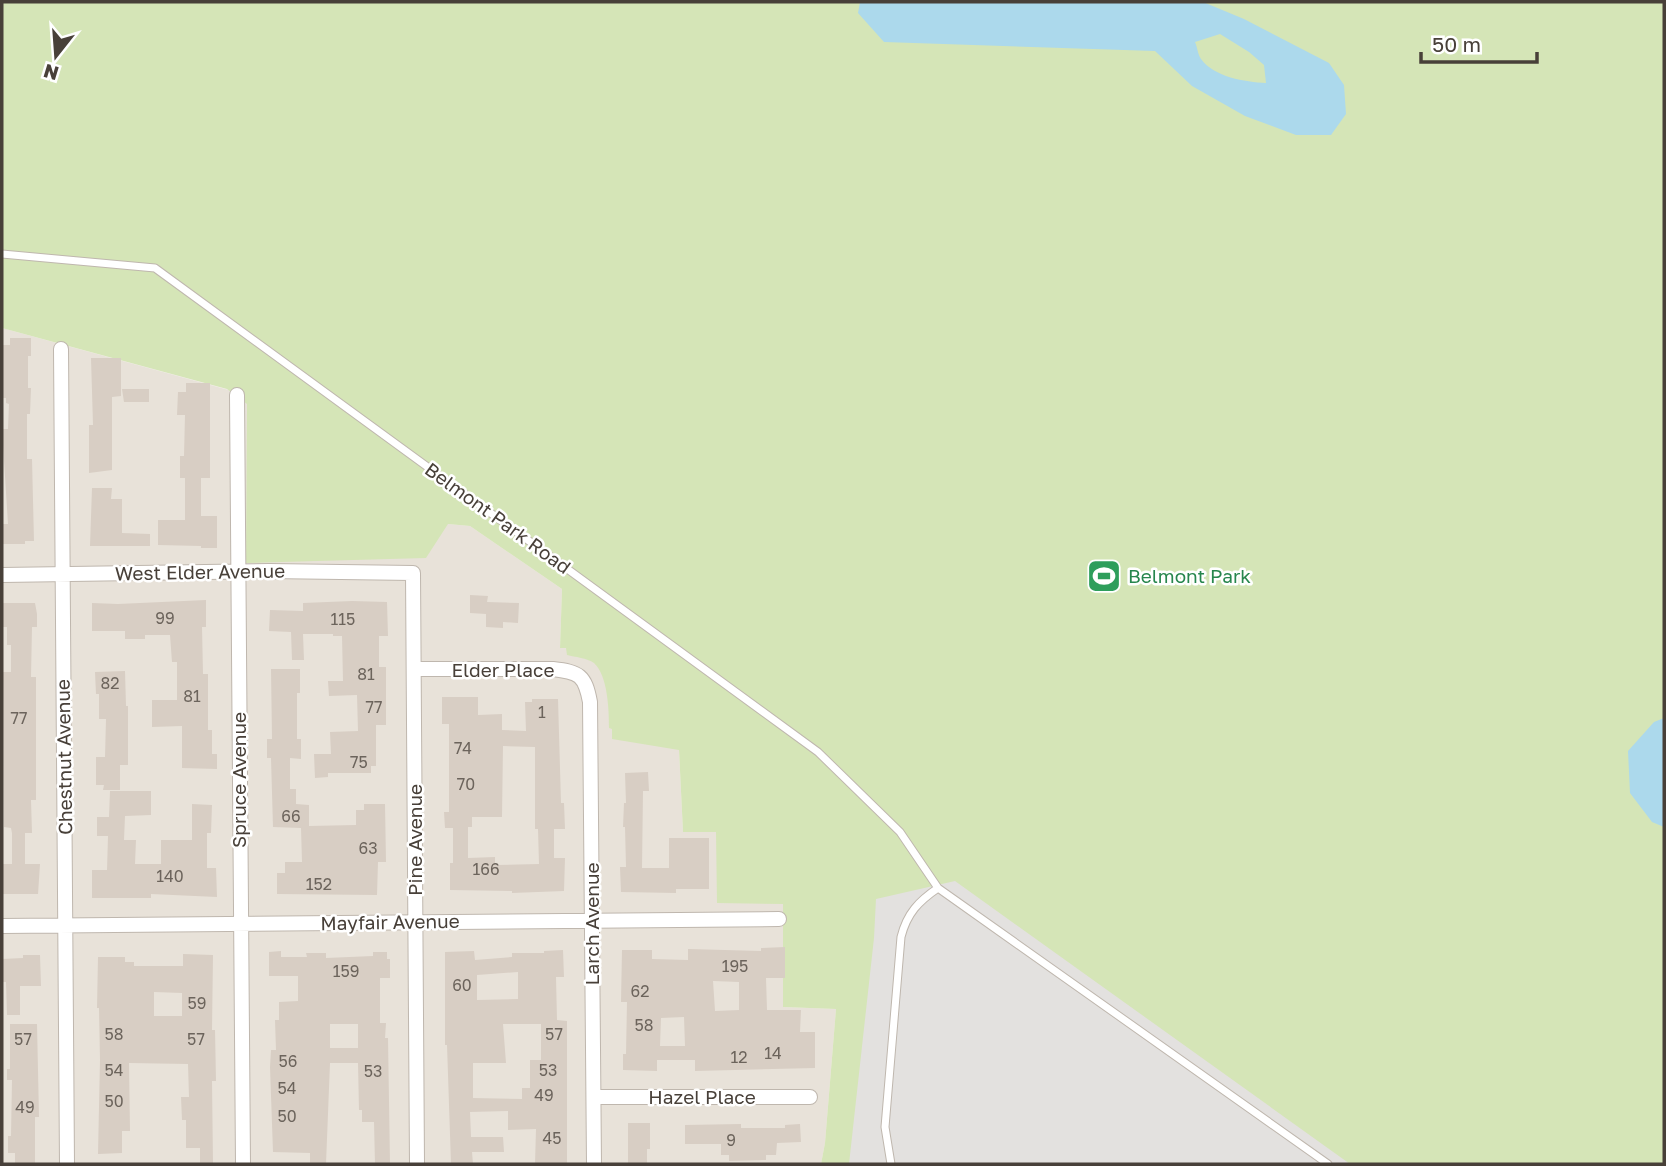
<svg xmlns="http://www.w3.org/2000/svg" width="1666" height="1166" viewBox="0 0 1666 1166" font-family="'Golos Text',sans-serif">
<rect width="100%" height="100%" fill="#f4f0eb"/>
<!-- residential -->
<path fill="#e8e2d9" d="M2,328l245,67 201,129 22,2 92,63 -2,59 47,1 71,81 5,102 33,-1 67,72v104l53,2 -11,134 -4,21h-819z"/>
<!-- green -->
<path fill="#d5e5b7" d="M2,2h1662v1162h-843l4,-21 11,-134 -53,-2v-103l-66,-1 -1,-71h-33l-4,-82 -67,-11v-10l-3,-1c0,-18 -1,-52 -15,-65 -7,-5 -19,-6 -27,-8l-1,-7h-6l2,-59 -92,-63 -22,-2 -22,34 -180,5 1,-159 -20,-15 -225,-61z"/>
<!-- parking -->
<path fill="#e3e1df" d="M955,881l395,283h-501l25,-226 2,-39z"/>
<!-- water -->
<path fill="#acd9ec" fill-rule="evenodd" d="M860,2h343l41,17 85,44 15,22 2,29 -15,21h-35l-51,-19 -53,-30 -37,-35 -271,-9 -26,-29zM1220,34l29,18 15,13 2,18c-21,-1 -52,-6 -65,-24 -3,-4 -4,-13 -6,-17z
M1664,718v109l-12,-5 -22,-29 -2,-42 26,-29z"/>
<!-- building -->
<path fill="#d8cec4" fill-rule="evenodd" d="M10,338h21v18h-3v32h3l-1,26h-3v45h5l2,82h-9v3h-23v-20h6l-6,-95h6l1,-25 -3,-1v-5h-3l-1,-53h8z
M91,358h30v38l-9,1v73l-23,3v-48h4z
M186,383h24v95h-9v38h16v32h-16v-2l-43,-1v-25h27v-42h-5v-22h4l1,-41h-8l1,-23h8z
M122,389h27v13h-25z
M92,488h20l-1,11h11v34l28,1v12h-60z
M470,595l18,1 -1,6 32,1 -1,20 -15,-1v6l-17,-1v-13l-16,-1z
M206,600v27h-4l1,47h5v56h4v24h5v15l-35,-1v-42l-30,1v-27h25v-38h-5l-2,-27h-25v4h-20v-8h-33v-28l26,1z
M352,601l35,1 1,34h-9v31h7v58h-10v41h-5v7h-43v4l-13,1 -1,-24h17l-1,-22 28,-1 -1,-36 -28,1 -1,-15h15l-1,-45h-9v-2h-30l1,26h-12l-1,-28 -22,-1 1,-21 33,1v-8z
M2,603h33l2,11v13h-5l-1,50h5v123h-5l1,33h-7v31h15l-2,30h-36v-30h10v-31l-1,-5 -7,-1 -1,-155h8v-27h-4v-18h-5z
M271,669h29v24h-3v46h4v20l-11,-1v31h6v15l13,1v21l47,-1v-15h8v-6h21l1,58h-8l-1,33 -100,-1v-21h8v-11h17l-1,-34 -28,-1 -2,-69h-4v-19h5z
M125,671l1,35h2v59h-8v25h-17l1,-5h-8v-28h9l1,-38h-7v-25h-3l-1,-22z
M442,697h36v18l24,-1v16l24,1 -1,-29h7v-3h26l3,104h3l1,26h-11v29h11l-1,33 -52,2v-2l-62,-1v-27h3v-35h-8l-1,-16h5v-88h-7zM503,746l32,1v82h3l1,35 -44,1v-8l-27,1v-31h4v-10h30z
M648,772l1,19h-6l-1,77h27v-30h40v51h-33v4l-55,-1 -1,-25h6l-1,-40h-2l1,-24h2l-1,-30z
M110,791h41v24l-26,1 -1,24h12l-1,24h26v-24h31v-36l20,1 -1,28h-4v35h9l1,29 -66,-3v4h-59v-28h15l1,-34h-11v-19h12z
M785,947v31h-19l1,32h34l-1,22h15v36l-120,3v-11h-38v11l-34,-1v-16h3l1,-52h-6l1,-52h30v9l36,1v-11l73,2v-3zM713,981l26,1v28l-24,1zM684,1017l1,29h-25l1,-28z
M563,950l1,27h-8l1,43 10,1v143h-32l1,-35 -28,1v-19l-38,1 1,25h32l1,15h-32l1,12h-22l-4,-119h-2v-93l29,-1 1,9 37,-3v-4h32v-2zM518,972v27l-41,1v-25zM503,1024h38v36h-11v28h-8v11l-49,-1v-35h33z
M281,951v6h26l-1,-4h20v5l47,-2v-4h14v7h3v19h-10v45h6l-1,15h3l2,126h-15l-1,-42h-12v-12h-3l-1,-47h-28l-4,101h-16v-11l-37,-1 -3,-85 1,-17h5l-1,-30h4v-18l19,-1v-25h-29v-24zM330,1024h28v24h-28z
M183,954l30,1 -1,75h3l1,51h-4l1,83h-13v-16h-14v-28h-4l-1,-23h8l-1,-33 -59,-1 1,68h-8v22l-24,1 2,-94 -1,-52h-2l1,-51h27v5h9v4h49zM154,992l28,1v23h-28z
M23,955h17l1,31h-21v29h-13l-1,-33h-4v-23l21,-1z
M10,1024h27l2,93h-4v47h-20v-11h-7v-17h3l1,-56h-5v-11h3z
M628,1123h22v26h-3v15h-19z
M741,1124v4h44v-3l15,-1 1,18 -24,1 -1,12h-10v5l-37,1v-6h-8v-11h-36v-19z"/>
<g fill="none" stroke-linecap="round" stroke-linejoin="round">
<!-- service casing -->
<g stroke="#bfb7ae" stroke-width="9">
<path id="service" d="M2,254l153,14 663,484 82,80 38,56 390,276
M891,1164l-6,-37 16,-190c6,-24 18,-36 37,-49"/>
</g>
<!-- minor casing -->
<g stroke="#bfb7ae" stroke-width="16">
<path id="minor" d="M61,349l6,815
M237,395l6,769
M2,575l267,-4 144,2 4,591
M414,669h139c26,3 32,6 37,33l4,462
M2,926l777,-7
M594,1097h216"/>
</g>
<!-- service -->
<use href="#service" stroke="#fff" stroke-width="7"/>
<!-- minor -->
<use href="#minor" stroke="#fff" stroke-width="14"/>
</g>
<!-- icons -->
<defs>
<g id="stadium-square" transform="scale(1.75)"><rect x="-9" y="-9" width="18" height="18" rx="4" fill="#2e9e5b" stroke="#fff"/><path d="M0-5a6.5 5 0 1 0 0 10a6.5 5 0 1 0 0-10ZM-3.5-1.8h7v3.6h-7Z" fill="#fff"/></g>
</defs>
<g fill-rule="evenodd">
<use href="#stadium-square" x="1104" y="576"/>
</g>
<g text-anchor="middle" stroke-width="5" stroke-linejoin="round" paint-order="stroke">
<!-- number labels -->
<g font-size="16" fill="#6c645c">
<text x="165" y="624">99</text>
<text x="343" y="625">115</text>
<text x="366" y="680">81</text>
<text x="110" y="689">82</text>
<text x="192" y="702">81</text>
<text x="374" y="713">77</text>
<text x="542" y="718">1</text>
<text x="19" y="724">77</text>
<text x="463" y="754">74</text>
<text x="359" y="768">75</text>
<text x="466" y="790">70</text>
<text x="291" y="822">66</text>
<text x="368" y="854">63</text>
<text x="486" y="875">166</text>
<text x="170" y="882">140</text>
<text x="319" y="890">152</text>
<text x="735" y="972">195</text>
<text x="346" y="977">159</text>
<text x="462" y="991">60</text>
<text x="640" y="997">62</text>
<text x="197" y="1009">59</text>
<text x="644" y="1031">58</text>
<text x="114" y="1040">58</text>
<text x="554" y="1040">57</text>
<text x="23" y="1045">57</text>
<text x="196" y="1045">57</text>
<text x="773" y="1059">14</text>
<text x="739" y="1063">12</text>
<text x="288" y="1067">56</text>
<text x="114" y="1076">54</text>
<text x="548" y="1076">53</text>
<text x="373" y="1077">53</text>
<text x="287" y="1094">54</text>
<text x="544" y="1101">49</text>
<text x="114" y="1107">50</text>
<text x="25" y="1113">49</text>
<text x="287" y="1122">50</text>
<text x="552" y="1144">45</text>
<text x="731" y="1146">9</text>
</g>
<!-- street labels -->
<g font-size="19" fill="#484039" stroke="#fff">
<text transform="translate(498 518) rotate(36)" y="7">Belmont Park Road</text>
<text transform="translate(200 572) rotate(-1)" y="7">West Elder Avenue</text>
<text x="503" y="677">Elder Place</text>
<text transform="translate(64 757) rotate(-91)" y="7">Chestnut Avenue</text>
<text transform="translate(239 780) rotate(-90)" y="7">Spruce Avenue</text>
<text transform="translate(415 840) rotate(-90)" y="7">Pine Avenue</text>
<text transform="translate(390 922) rotate(-1)" y="7">Mayfair Avenue</text>
<text transform="translate(592 924) rotate(-90)" y="7">Larch Avenue</text>
<text x="702" y="1104">Hazel Place</text>
</g>
<!-- leisure labels -->
<g font-size="19" fill="#27864d" stroke="#fff" text-anchor="start">
<text x="1128" y="583">Belmont Park</text>
</g>
</g>
<!-- border -->
<rect width="1666" height="1166" fill="none" stroke="#484039" stroke-width="7"/>
<!-- north arrow -->
<g transform="translate(56 56) rotate(197)" stroke="#ffffff" stroke-width="5" paint-order="stroke">
<path d="M0-5L12 26L0 18L-12 26Z" fill="#484039"/>
<text y="-10" font-size="19" font-weight="bold" text-anchor="middle" fill="#484039">N</text>
</g>
<!-- scale -->
<path d="M1421 52v10h116v-10" fill="none" stroke="#484039" stroke-width="3.5"/>
<text x="1432" y="52" font-size="21" fill="#484039" stroke="#ffffff" stroke-width="5" paint-order="stroke">50 m</text>
</svg>
